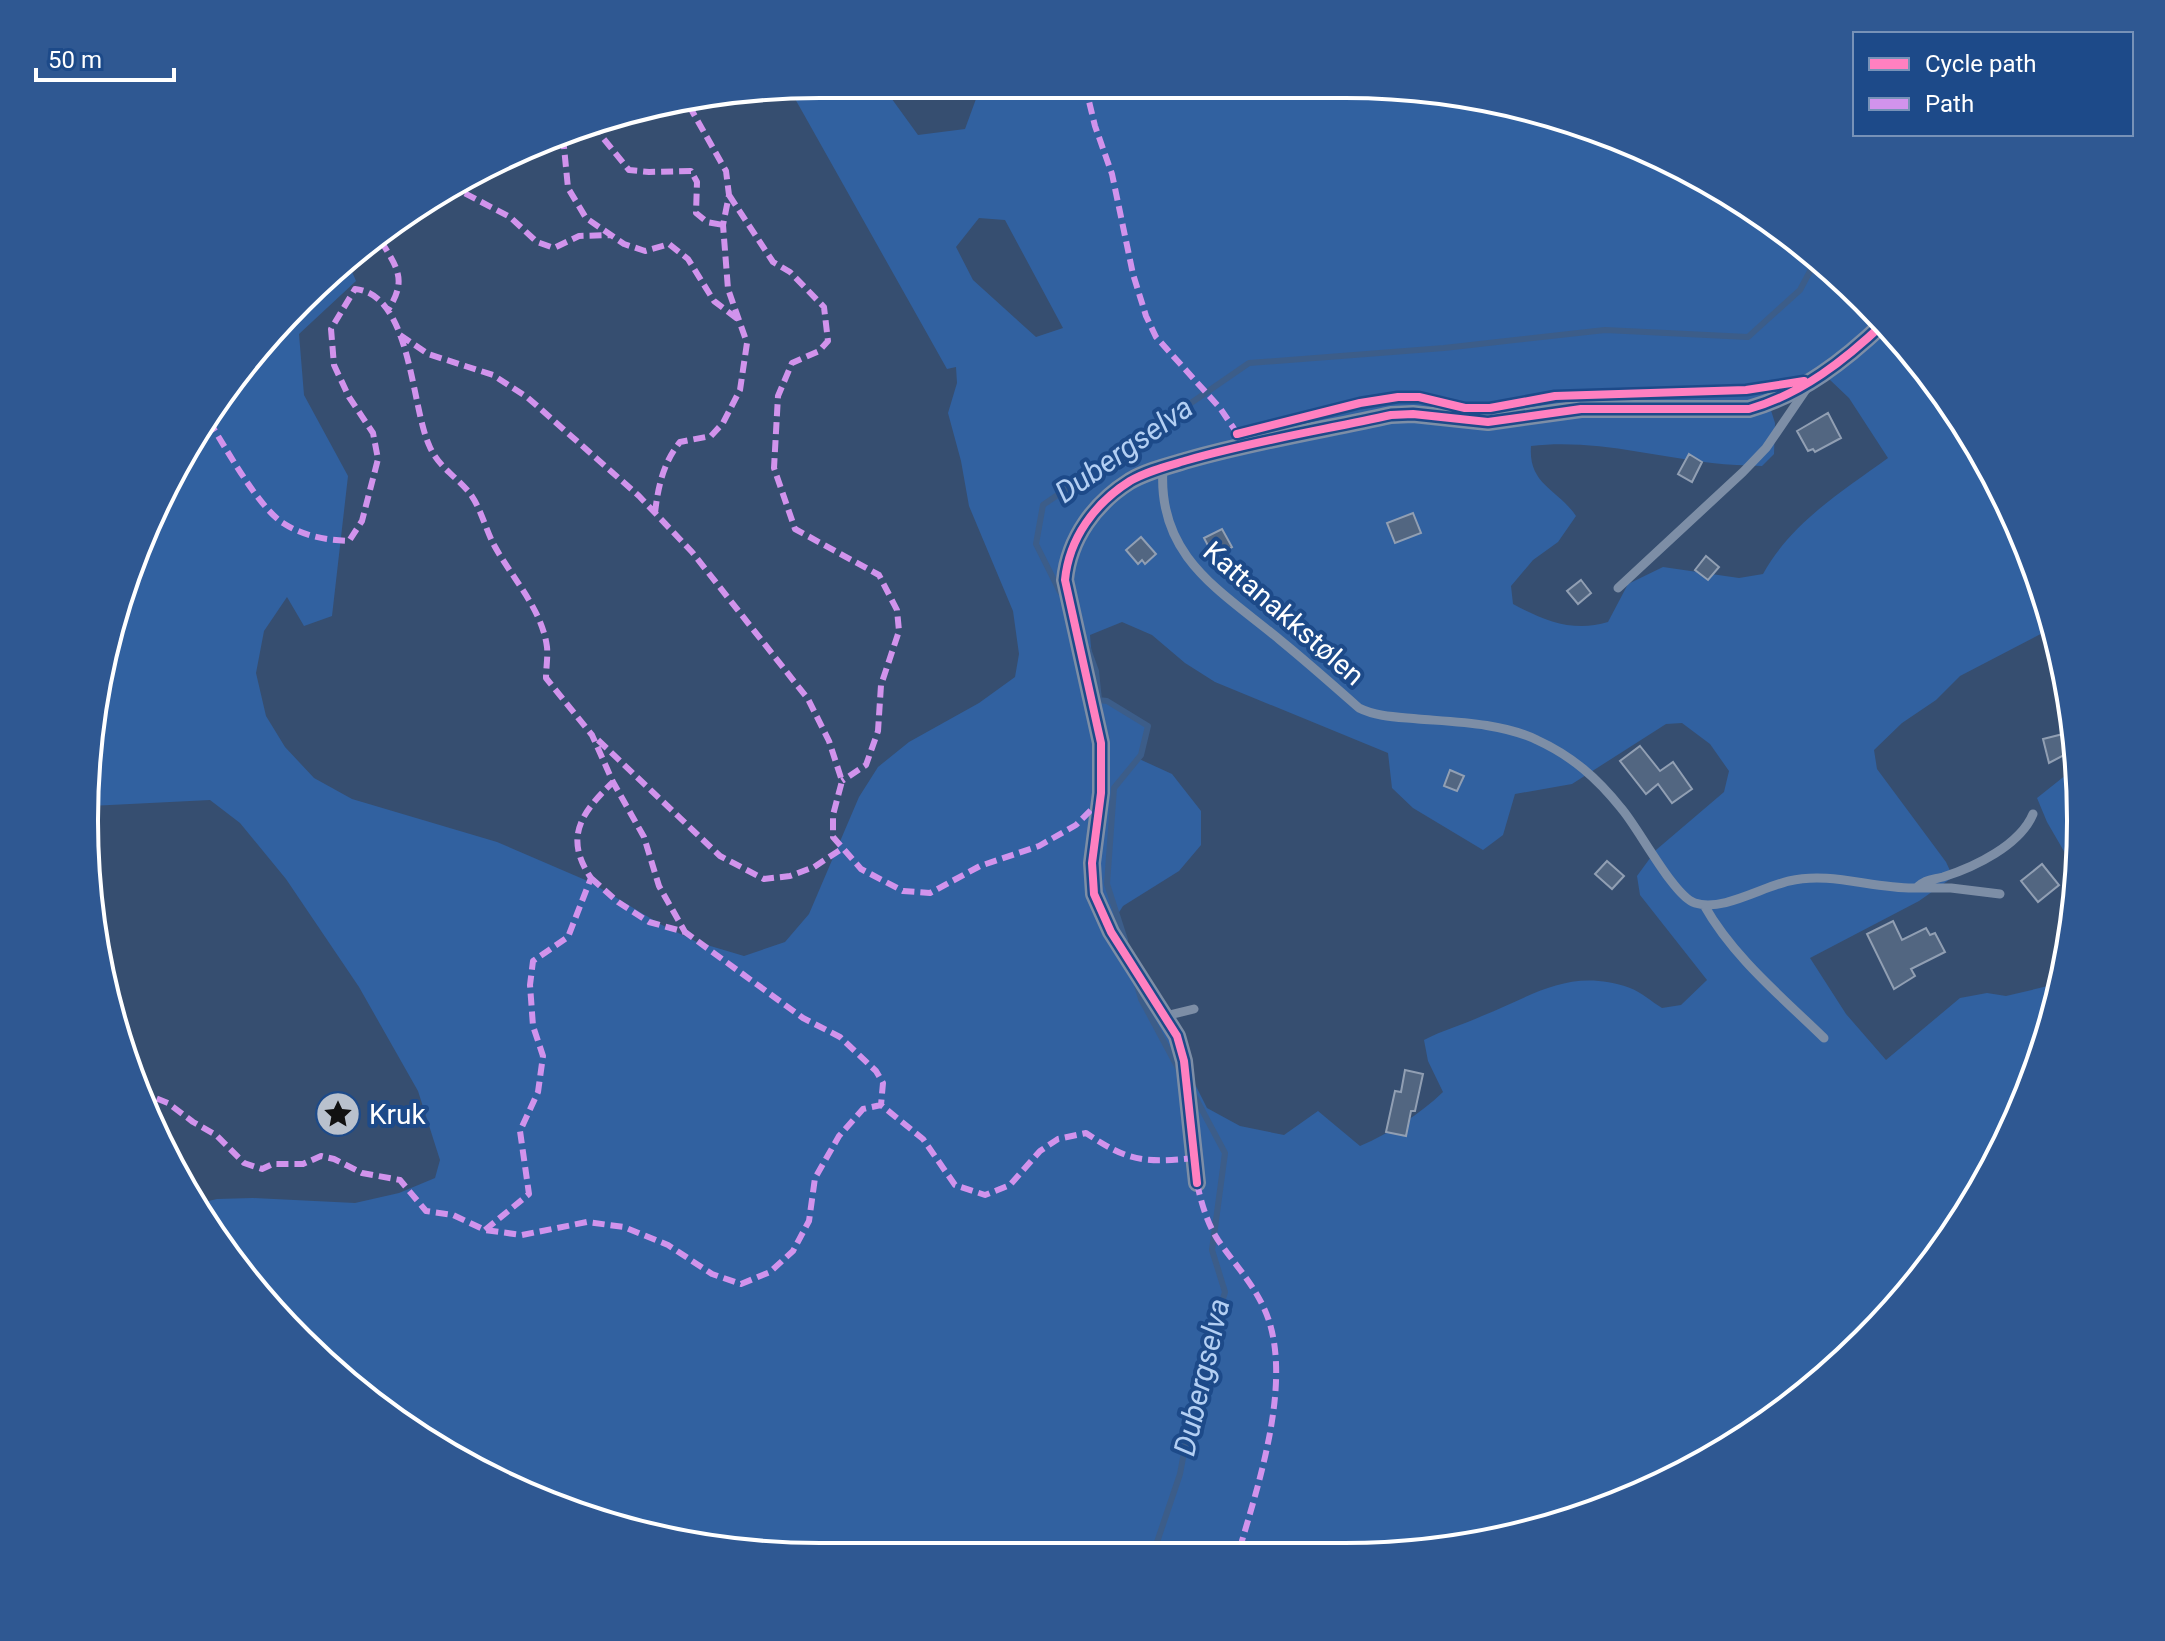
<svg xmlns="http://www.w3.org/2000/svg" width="2165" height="1641" viewBox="0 0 2165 1641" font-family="Roboto,sans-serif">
<rect width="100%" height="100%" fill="#364e70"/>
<!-- green -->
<path fill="#3161a0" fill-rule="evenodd" d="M821,84h60l37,51 47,-6 15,-41 -2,-4 414,2 144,23 218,99 112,92 91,111 68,127 27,90 -92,48 -24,24 -34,23 -28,27 3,19 69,93 7,15 -34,24 -109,57 36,56 40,46 74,-62 27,-5 19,3 55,-13 -36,119 -68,127 -91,112 -112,92 -128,68 -186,50h-715l-142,-33 -131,-60 -152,-116 -92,-112 -12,-26 21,-5 36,-1 102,5 44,-10 36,-15 5,-18 -22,-69 -59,-104 -73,-108 -46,-56 -30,-23 -120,6 8,-130 62,-182 107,-159 83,-68 6,14 -57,53 5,61 44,81 -16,140 -28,10 -17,-29 -23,34 -8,42 10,43 19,31 29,31 38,21 145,43 93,40 70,42 37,18 47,14 41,-14 24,-28 50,-117 19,-30 31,-25 70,-39 36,-26 4,-23 -6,-43 -44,-105 -8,-45 -13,-48 9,-30 -1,-16 -9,2 -158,-281zM979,218l26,2 58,108 -27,9 -63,-57 -17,-33zM1829,379l20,19 39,60c-47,34 -96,64 -125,116l-24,4 -76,-11 -35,17 -20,38c-35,11 -65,-2 -95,-18l-2,-18 22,-26 25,-18 18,-26c-18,-27 -48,-31 -45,-70 62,-7 120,10 181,17 16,2 33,2 50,3l12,-12 1,-31 -6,-19zM1122,622l30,13 33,28 30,19 173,71 4,35 21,20 70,42 20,-15 12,-41 57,-10 94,-60 16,-1 28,21 19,27 -5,21 -68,58 -19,26 3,19 67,85 -26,25 -19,3c-10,-6 -21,-16 -32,-20 -60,-21 -95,7 -148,28 -20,9 -39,14 -58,24l4,21 15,31c-24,23 -53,41 -83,54l-42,-35 -34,24 -44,-9 -33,-18 -78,-155 -11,-39 5,-8 56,-35 22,-26v-34l-29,-37 -35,-16 4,-3 7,-29 -41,-25 -8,-2c-2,-22 -8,-42 -9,-64z
M2076,767l5,53 -5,52 -29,-50 -10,-24z"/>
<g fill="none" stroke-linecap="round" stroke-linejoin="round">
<!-- stream -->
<path stroke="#3c5d89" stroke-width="6" d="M1060,592l-24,-48 7,-39 206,-142 195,-15 161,-18 143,7 52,-47 16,-30
M1088,649l8,22 3,29 8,1 41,25 -7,29 -27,33 -7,96 18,56
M1137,985l4,14 37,69
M1154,1551l26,-77 17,-91 28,-91 -13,-42 13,-97 -31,-58"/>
</g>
<!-- building -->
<path fill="#526681" stroke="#919fb3" stroke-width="2" d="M1828,413l13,25 -26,14 -2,-3 -5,2 -11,-20z
M1689,454l13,8 -10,20 -14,-8z
M1413,513l8,20 -26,10 -8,-20z
M1222,529l10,18 -18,10 -10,-19z
M1141,537l15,17 -11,10 -3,-4 -4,4 -12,-14z
M1706,556l13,11 -11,13 -13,-10z
M1581,580l10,13 -13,11 -11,-13z
M2063,734l5,19 -19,10 -6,-24z
M1640,746l20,25 13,-9 19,27 -20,14 -14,-19 -12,10 -26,-33z
M1450,770l14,6 -7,15 -13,-5z
M1607,861l17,15 -12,13 -17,-15z
M2042,864l17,21 -21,17 -17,-21z
M1893,921l9,19 24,-12 4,7 5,-2 10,19 -34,17 4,7 -21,13 -27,-55z
M1405,1070l18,4 -8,37h-4l-5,25 -20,-4 9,-41 6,1z"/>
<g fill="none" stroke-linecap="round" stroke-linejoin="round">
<!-- service -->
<path stroke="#7d8ea6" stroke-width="9" d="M1163,468c-6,89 57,122 117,172 27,22 53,45 79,68 18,9 39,9 59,11 38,3 84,4 119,21 35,16 60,38 84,68 17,19 53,89 74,95 27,9 67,-16 94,-22 42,-10 84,8 127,7 9,-9 16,-8 27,-11 32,-10 77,-32 90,-63
M1618,588l125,-116 23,-24 41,-60
M1916,888h35l49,6
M1704,905c29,52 78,92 120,133
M1165,1016l29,-7"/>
<!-- minor -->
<path stroke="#7d8ea6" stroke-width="18" d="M1197,1183l-13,-122 -7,-25 -66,-104 -17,-38 -2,-31 9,-70v-50l-36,-163c4,-42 30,-77 65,-99 17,-10 38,-15 58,-21 66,-19 135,-30 203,-45l22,-1 75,8 93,-13h168c53,-15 96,-49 135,-86"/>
<!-- quiet -->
<path stroke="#d193ec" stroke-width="6" stroke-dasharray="12 6" stroke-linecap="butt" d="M1085,85l10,41 17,48 21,100 13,42 10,21 64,71 21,31
M596,123l7,15 26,32 20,2 42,-1 6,11 -1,31 11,9 16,3
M563,137l5,51 18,30 38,26 21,7 24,-7 19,15 26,42 25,19
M449,185l61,32 27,25 17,6 25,-12 33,-1
M729,195l44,67 17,10 34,35 4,34 -9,10 -27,12 -14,33 -4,72 21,61 84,46 18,35 2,21 -18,54 -3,46 -12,34 -24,16
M381,241c17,28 26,39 7,69
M400,335l28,19 65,21 34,22 112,99 53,56 116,147 21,42 13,40 -9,34v22l28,32 42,22 27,2 50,-27 59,-20 37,-21 24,-24
M209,421c16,26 50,87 74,102 20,13 42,17 66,18l13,-20 16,-62 -5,-26 -24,-36 -15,-32 -3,-36 24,-40c56,5 56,116 74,156 8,20 25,30 39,46 12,14 17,37 26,54 18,33 48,64 53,102 1,10 -1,21 -1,31l46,57 21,47 31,55 15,49 26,46
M655,513c3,-26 8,-50 25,-71l31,-6 12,-13 17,-33 7,-47 -19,-54 -5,-64 6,-30 -3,-24 -39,-69
M598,740l122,116 44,23 26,-3 24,-9 29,-19
M591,878l27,24 31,20 36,10 118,86 37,19 36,34 7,12 -2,22
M140,1092l28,11 25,19 23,13 28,28 18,6 11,-5h30l18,-8 13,3 28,14 38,7 26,31 27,4 32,15 37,5 65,-13 37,5 44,18 44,29 29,10 29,-12 23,-21 16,-30 6,-43 24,-42 24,-27 18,-4 42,34 32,46 30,10 25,-10 30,-34 18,-12 28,-6c43,29 58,30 109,25
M1197,1183c4,19 10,40 21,57 15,22 33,41 45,66 33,67 -4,176 -24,245
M485,1230l44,-36 -9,-63 18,-39 5,-36 -10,-30 -3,-41 3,-24 35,-24 23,-59c-28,-41 -9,-66 22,-96"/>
<!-- cycleway casing -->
<g stroke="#1d4a89" stroke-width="13">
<path id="cycleway" d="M1237,434l123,-31 38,-6h21l46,11h25l65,-12 191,-6 58,-9
M1197,1183l-13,-122 -7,-25 -66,-104 -17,-38 -2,-31 9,-70v-50l-36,-163c4,-42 30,-77 65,-99 17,-10 38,-15 58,-21 66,-19 135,-30 203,-45l22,-1 75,8 93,-13h168c53,-15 96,-49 135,-86"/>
</g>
<!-- cycleway -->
<use href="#cycleway" stroke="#ff80c0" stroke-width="8"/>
</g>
<!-- icons -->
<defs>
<g id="sight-disc" transform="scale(2.3)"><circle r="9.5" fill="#b9c1cd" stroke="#1d4a89"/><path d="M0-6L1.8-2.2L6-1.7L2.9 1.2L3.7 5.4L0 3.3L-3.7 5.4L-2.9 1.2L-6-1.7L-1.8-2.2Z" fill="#111"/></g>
</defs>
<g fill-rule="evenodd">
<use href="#sight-disc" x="338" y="1114"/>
</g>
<g text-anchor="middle" stroke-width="8" stroke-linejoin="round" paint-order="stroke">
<!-- street labels -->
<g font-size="28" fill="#fff" stroke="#1d4a89">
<text transform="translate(1284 613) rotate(41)" y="10">Kattanakkstølen</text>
</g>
<!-- poi labels -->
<g font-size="28" fill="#fff" stroke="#1d4a89" text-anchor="start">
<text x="369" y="1124">Kruk</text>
</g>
<!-- water labels -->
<g font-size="30" font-style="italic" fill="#b3cff3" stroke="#1d4a89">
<text transform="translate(1124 450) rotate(-35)" y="10">Dubergselva</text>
<text transform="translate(1202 1377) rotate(-77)" y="10">Dubergselva</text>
</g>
</g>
<!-- crop -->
<path d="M0 0H2165V1641H0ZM820 98H1345A722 722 0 0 1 2067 820V821A722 722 0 0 1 1345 1543H820A722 722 0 0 1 98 821V820A722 722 0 0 1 820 98Z" fill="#2f5892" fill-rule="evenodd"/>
<path fill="none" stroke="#fff" stroke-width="4" d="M820 98H1345A722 722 0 0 1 2067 820V821A722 722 0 0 1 1345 1543H820A722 722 0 0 1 98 821V820A722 722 0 0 1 820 98Z"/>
<!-- legend -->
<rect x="1853" y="32" width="280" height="104" fill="#1d4a89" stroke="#7792b8" stroke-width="2"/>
<rect x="1869" y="58" width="40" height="12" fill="#ff80c0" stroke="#7792b8" stroke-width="2"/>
<text x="1925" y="72" font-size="24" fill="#ffffff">Cycle path</text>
<rect x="1869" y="98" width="40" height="12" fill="#d193ec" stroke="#7792b8" stroke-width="2"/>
<text x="1925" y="112" font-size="24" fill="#ffffff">Path</text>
<!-- scale -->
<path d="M36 68v12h138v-12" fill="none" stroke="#ffffff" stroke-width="4"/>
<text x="48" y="68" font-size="24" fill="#ffffff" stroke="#1d4a89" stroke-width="6" paint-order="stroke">50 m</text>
</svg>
